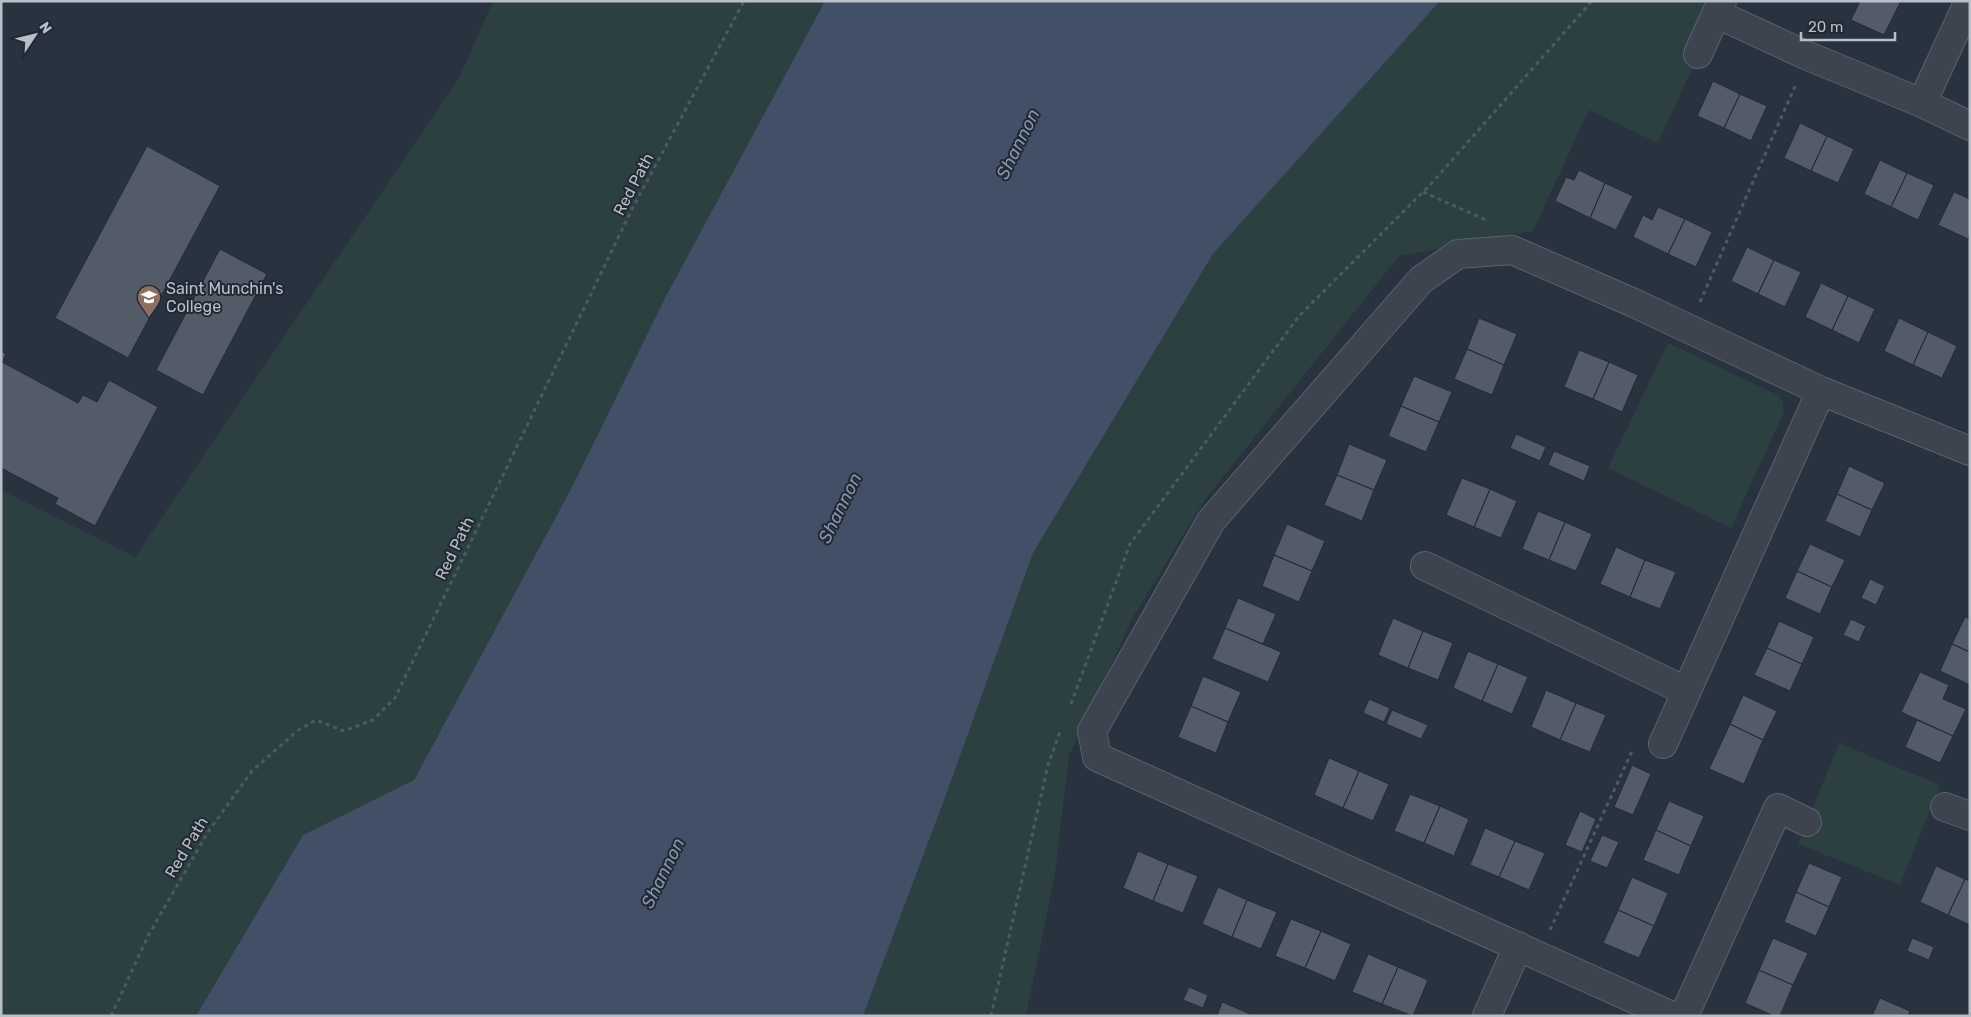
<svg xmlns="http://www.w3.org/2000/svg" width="1971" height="1017" viewBox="0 0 1971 1017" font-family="Rubik,sans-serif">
<rect width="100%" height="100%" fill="#29323f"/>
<!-- green -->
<path fill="#2c3f41" d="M493,1h332l-160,297 -93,189 -158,293 -111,55 -107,181h-195v-526l134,67 324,-479z
M1440,1h283l-65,142 -69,-33 -56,121 -134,25 -195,245 -72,118 -63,137 -14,118 -29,142h-163l83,-221 87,-242 180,-299z
M1668,343l110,52 5,7 1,10 -53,116 -123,-60z
M1839,743l101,42 -40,100 -102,-41z"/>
<!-- water -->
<path fill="#415066" d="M825,1h615l-227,253 -180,299 -87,242 -83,221h-667l107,-181 111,-55 158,-293 93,-189z"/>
<!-- building -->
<path fill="#535b69" stroke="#242b36" d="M1860,1h41l-17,34 -33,-15z
M1713,81l27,13 -16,34 -27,-12z
M1740,94l27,12 -16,35 -27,-13z
M1800,123l27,13 -16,35 -27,-13z
M1827,136l27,13 -16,34 -27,-12z
M147,146l73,40 -92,172 -73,-40z
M1880,160l27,13 -16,34 -27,-13z
M1579,170l26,13 -15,35 -35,-17 11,-24 8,3z
M1907,173l27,12 -16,35 -27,-13z
M1605,183l28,13 -17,34 -26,-12z
M1954,192l16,7v35l-2,5 -30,-14z
M1658,207l27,12 -17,35 -35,-17 10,-22 9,5z
M1685,219l27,13 -16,35 -28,-13z
M1747,247l27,13 -16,34 -27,-13z
M220,249l47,25 -64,121 -47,-25z
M1774,260l27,12 -16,35 -27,-13z
M1821,283l27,13 -16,34 -27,-13z
M1848,296l27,13 -16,34 -27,-13z
M1479,318l38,16 -13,31 -37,-16z
M1899,318l29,14 -15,33 -29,-14z
M1928,332l29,14 -15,32 -29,-13z
M1467,349l37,16 -12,30 -38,-16z
M1579,350l30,12 -16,37 -29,-12z
M1,351l5,3 -4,8 76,41 5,-8 14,7 12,-22 49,27 -63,119 -40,-22 3,-6 -57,-30z
M1609,362l29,13 -16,37 -29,-13z
M1414,376l38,16 -13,30 -38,-16z
M1401,406l38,16 -13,30 -38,-16z
M1516,434l30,13 -6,14 -30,-13z
M1349,444l38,16 -13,30 -37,-15z
M1554,451l36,15 -6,15 -36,-16z
M1849,466l36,17 -13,27 -35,-16z
M1337,475l37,15 -12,31 -38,-16z
M1462,478l28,11 -16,38 -28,-12z
M1490,489l27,12 -16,37 -27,-11z
M1837,494l35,16 -12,27 -35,-16z
M1538,511l27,11 -16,38 -27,-11z
M1565,522l27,12 -16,37 -27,-11z
M1287,524l38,17 -13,30 -38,-16z
M1810,544l35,16 -13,27 -35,-16z
M1616,547l29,13 -15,37 -30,-13z
M1274,555l38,16 -13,31 -37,-16z
M1645,560l31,12 -16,37 -30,-12z
M1797,571l35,16 -12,27 -35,-16z
M1870,579l15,7 -9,19 -15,-7z
M1238,598l38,16 -13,30 -38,-16z
M1965,617l5,2v33l-18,-8z
M1393,618l30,13 -15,37 -30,-13z
M1851,619l15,7 -7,16 -16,-7z
M1779,621l35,16 -12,27 -35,-16z
M1225,628l56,24 -13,30 -56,-23z
M1423,631l30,12 -15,37 -30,-12z
M1952,644l18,8v33l-30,-14z
M1767,648l35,16 -12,27 -36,-16z
M1468,651l30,13 -16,37 -29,-13z
M1498,664l30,13 -16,37 -30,-13z
M1920,672l29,13 -6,14 23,10 -13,27 -52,-24z
M1203,676l38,16 -13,30 -37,-16z
M1546,690l30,13 -16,37 -29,-13z
M1743,695l34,16 -14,29 -33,-16z
M1369,699l21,9 -6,14 -21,-9z
M1576,703l30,12 -16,37 -30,-12z
M1191,706l37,16 -12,31 -38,-16z
M1392,710l36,15 -7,14 -35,-15z
M1917,720l36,16 -13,27 -35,-16z
M1730,724l33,16 -19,44 -35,-15z
M1329,758l30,13 -16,37 -29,-13z
M1632,765l19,9 -18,41 -19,-8z
M1359,771l30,13 -16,37 -30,-13z
M1410,794l30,12 -16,37 -30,-12z
M1669,801l35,15 -13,30 -35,-16z
M1440,806l29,13 -15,37 -30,-13z
M1580,811l16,8 -14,33 -17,-7z
M1485,828l30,13 -16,36 -29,-12z
M1656,830l35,16 -12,29 -36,-15z
M1602,835l17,7 -12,26 -17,-7z
M1515,841l30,12 -16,37 -30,-13z
M1138,851l30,13 -15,37 -30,-13z
M1809,863l33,14 -13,30 -33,-15z
M1168,864l30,12 -15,37 -30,-12z
M1936,866l29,13 -17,36 -28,-13z
M1632,877l36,16 -14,33 -36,-16z
M1965,879l5,2v44l-22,-10z
M1218,887l29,13 -15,37 -30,-13z
M1796,892l33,15 -13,29 -32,-14z
M1247,900l30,12 -16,37 -29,-12z
M1618,910l36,16 -15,32 -36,-15z
M1291,919l30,12 -16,37 -30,-12z
M1321,931l30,13 -16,37 -30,-13z
M1773,938l35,15 -15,32 -34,-15z
M1912,938l22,9 -5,13 -22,-9z
M1368,954l30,13 -16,37 -30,-12z
M1398,967l30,13 -15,36 -31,-12z
M1759,970l34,15 -13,31h-6l-29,-13z
M1189,987l19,8 -5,13 -20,-8z
M1880,998l30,13 -2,5h-36z
M1222,1002l31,13 -36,1z"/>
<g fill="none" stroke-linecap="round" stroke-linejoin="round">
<!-- minor casing -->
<g stroke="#5b626c" stroke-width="30">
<path id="minor" d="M1969,1l-47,102 48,23
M1717,14l91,42 114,47
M1698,54l24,-53
M1425,566l261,125
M1663,744l158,-353
M1945,807l25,9
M1487,1016l31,-70
M1672,1016l-575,-259 -5,-26 119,-210 210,-241 37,-26 54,-4 122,53 187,88 149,60
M1684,1016l94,-208 29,14"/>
</g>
<!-- path -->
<path stroke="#4b5c5f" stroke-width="3" stroke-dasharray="4 4" stroke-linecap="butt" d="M1423,192l63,28
M1700,302l96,-218
M1071,704l59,-160 169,-228 132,-132 161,-183
M1550,930l82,-179h2
M111,1016l37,-80 60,-104 44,-61 45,-40 19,-11 28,11 29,-11 22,-22 237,-489 112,-208
M991,1016l57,-251 13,-36"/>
<!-- minor -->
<use href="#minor" stroke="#3d444f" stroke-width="28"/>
</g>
<!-- icons -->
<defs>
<g id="school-pin" transform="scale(1.25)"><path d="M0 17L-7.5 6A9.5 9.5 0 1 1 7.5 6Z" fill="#8d6e63" stroke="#222934"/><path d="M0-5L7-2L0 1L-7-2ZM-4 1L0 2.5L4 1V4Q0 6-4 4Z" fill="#fff"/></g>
</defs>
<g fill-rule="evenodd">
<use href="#school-pin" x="149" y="297"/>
</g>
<g text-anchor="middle" stroke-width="4" stroke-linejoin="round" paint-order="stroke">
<!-- street labels -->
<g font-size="16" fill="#b9bfc9" stroke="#222934">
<text transform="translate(633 184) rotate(-62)" y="6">Red Path</text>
<text transform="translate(454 548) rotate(-64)" y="6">Red Path</text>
<text transform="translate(186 847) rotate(-59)" y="6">Red Path</text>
</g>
<!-- poi labels -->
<g font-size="16" fill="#b9bfc9" stroke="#222934" text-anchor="start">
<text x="166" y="294">Saint Munchin's<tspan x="166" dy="18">College</tspan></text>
</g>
<!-- water labels -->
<g font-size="18" font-style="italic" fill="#8596ad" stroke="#222934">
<text transform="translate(1018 144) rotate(-64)" y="6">Shannon</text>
<text transform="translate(840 508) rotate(-64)" y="6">Shannon</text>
<text transform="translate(663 873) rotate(-64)" y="6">Shannon</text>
</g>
</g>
<!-- border -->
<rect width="1971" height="1017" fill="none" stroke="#b9bfc9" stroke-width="5"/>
<!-- north arrow -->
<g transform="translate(35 35) rotate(55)" stroke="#222934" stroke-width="4" paint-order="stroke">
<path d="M0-4L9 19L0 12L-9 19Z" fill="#b9bfc9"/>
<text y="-8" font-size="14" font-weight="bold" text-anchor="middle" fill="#b9bfc9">N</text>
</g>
<!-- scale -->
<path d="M1801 32v8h94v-8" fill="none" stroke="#b9bfc9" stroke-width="2.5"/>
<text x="1808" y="32" font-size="15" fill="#b9bfc9" stroke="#222934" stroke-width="4" paint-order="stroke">20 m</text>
</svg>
